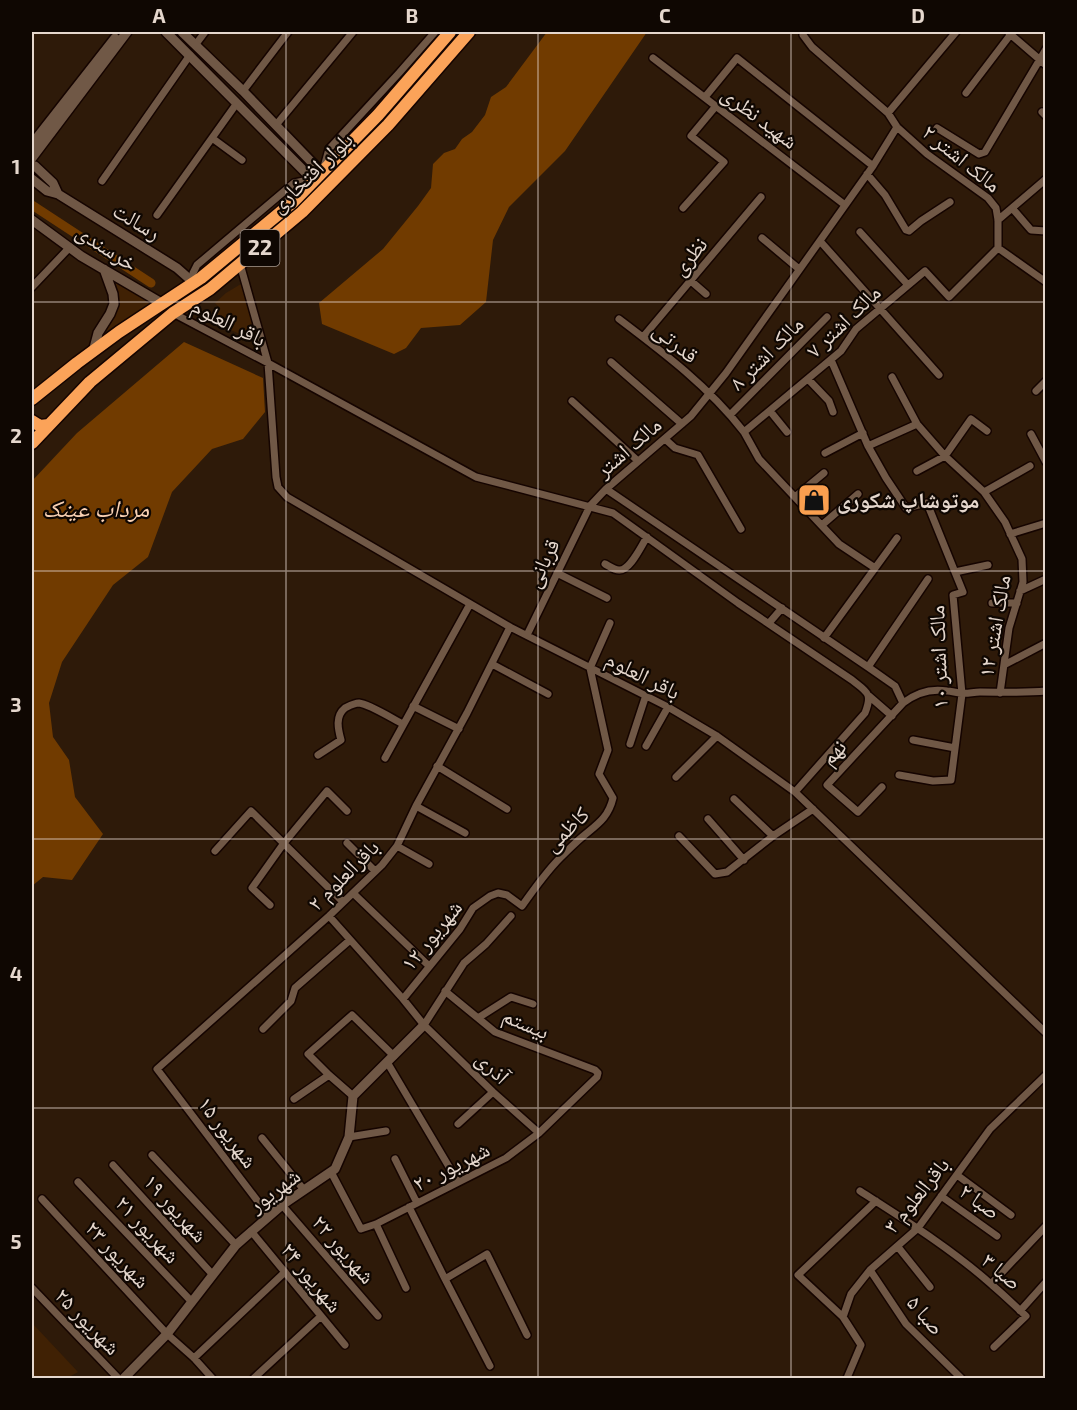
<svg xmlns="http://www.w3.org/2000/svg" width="1077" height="1410" viewBox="0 0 1077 1410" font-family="'Exo 2','Noto Naskh Arabic',sans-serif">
<rect width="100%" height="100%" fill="#2e1a09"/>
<!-- green -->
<path fill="#402104" d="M115,281h3l31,22v2l-42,26 -1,-1c6,-10 14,-22 13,-34 0,-5 -3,-10 -4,-15z
M241,284l1,2 15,54 -6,-1 -43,-19v-3l11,-10 -4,-4 11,-10z
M32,1323l46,49 -11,6h-35z"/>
<!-- water -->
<path fill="#713b00" d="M547,32h100l-82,119 -56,56 -16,33 -7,62 -26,23 -39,3 -15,20 -12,6 -72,-30 -3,-21 64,-54 35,-43 13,-18 2,-24 11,-11 11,-4 7,-10 10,-7 13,-17 6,-18 15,-10z
M184,342l79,36 2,34 -22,27 -31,10 -40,43 -24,65 -35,28 -51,77 -13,41 4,34 16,23 6,37 28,37 -31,46 -29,-3 -11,9v-405l45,-48z"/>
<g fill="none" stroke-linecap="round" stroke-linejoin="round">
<!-- canal -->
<path stroke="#713b00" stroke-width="9" d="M32,205l119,78"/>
<!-- street casing -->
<g stroke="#150400" stroke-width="10">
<path id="street" d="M803,32v3l9,12 76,66 9,14 30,27 61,44 8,10 2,12v28l48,34
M1009,33l37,32
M196,44l9,-12
M653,58l192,147
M243,91l45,-59
M966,93l45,-59
M705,97l32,-39 136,108
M1042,112l4,4
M888,113l68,-81
M276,125l77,-93
M937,128l42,26 6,-2 61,-103
M212,138l30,22
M324,167l5,-18 70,-76 36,-41
M867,174l18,21 21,35 3,1 12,-10 29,-19
M102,181l88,-126
M683,208l41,-46 -33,-26 25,-30
M1012,208l19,22 15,1
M157,215l80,-112
M998,220l48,-41
M860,232l48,53
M762,238l37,31
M820,241l119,134
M240,264l28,99 8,114 2,10 9,10 223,130 158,80 49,29 78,56 251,241
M691,281l15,13
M194,283l-1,-10 4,-8 97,-82 10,-2h10
M32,287l38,-40
M173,313l95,50 208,114 137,36 125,90 114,77c15,12 21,13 13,33l-70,79
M619,319c45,34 90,68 125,113l97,-81 15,-22 69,-58 24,26 49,-49
M643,337l118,-140
M831,360l37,86 18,32 20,30 21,-5 36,89 -10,3 9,99 -11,86 -18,1 -34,-6
M611,362l71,62
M892,377l25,47 28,32 39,36 21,30 17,37 1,23 -14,46 -9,65
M808,379l21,22 4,11
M1036,391l10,-10
M572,401l66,60
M770,411l17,21
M730,415l97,-98
M744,432l15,27 80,85 36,24
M1031,434l15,28
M665,439l10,9 23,7 43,74
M868,446l49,-22
M825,453l38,-20
M917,471l28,-15 26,-37 16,12
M606,489l262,178 27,19 8,17
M984,492l46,-26
M795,497l29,-24
M822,525l36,-31
M1010,534l36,-11
M605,564c4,2 9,6 14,6 11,1 22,-24 28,-33
M955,572l33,-7
M557,573l50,25
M1020,591l26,-12
M992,603h25
M769,623l13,-15
M527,635l63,-129 16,-17 85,-73 35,-43 147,-207 24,-39
M824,638l73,-100
M492,664l56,30
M1004,665l42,-22
M868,667l60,-88
M869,696l23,20
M413,706l46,23
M913,740l42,8
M630,744l16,-49
M646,746l22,-39
M318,755l23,-15c-3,-11 -6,-24 4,-32 4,-2 9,-5 14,-5 10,1 34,16 44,21
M385,758l85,-154
M437,766l70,43
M676,777l41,-41
M882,787l-24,25 -31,-27 76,-82c13,-10 27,-15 44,-12 5,0 9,2 14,2 6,1 12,-1 19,-1 22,0 43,1 66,-1
M734,799l39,37
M416,806l49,27
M708,819l36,41
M679,836l36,38 12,-2 46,-36 40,-27
M347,843l28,28
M397,846l32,18
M215,851l36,-40 92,91
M353,893l76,73
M270,905l-18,-17 32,-45 43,-52 20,20
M329,916l74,83 21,26 69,67 46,41
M403,999l57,-70 13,-21 17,-12 8,-3 9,2 15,11c12,-17 24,-34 38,-48 7,-7 14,-14 21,-20 15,-13 27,-19 32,-40l-14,-24 9,-24 -18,-82 20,-45
M478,1018l33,-21 22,7
M424,1025l40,-62 22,-19 25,-28
M263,1029l28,-28 4,-13 55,-48
M387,1062l71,120
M353,1096l-24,-21 -21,-21 44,-39 42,41
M294,1099l35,-24
M458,1124l35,-32
M349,1137l37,-6
M262,1138l42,52
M152,1155l84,90
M395,1159l22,44
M113,1165l100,110
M331,1172l30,57 15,-5 130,-66 33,-25 58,-56 1,-4 -3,-3 -100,-38 -50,-41
M957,1175l54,40
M78,1182l114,120
M860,1191c45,29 92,58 132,94 12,10 23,21 34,31l-32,31
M941,1196l56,40
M42,1199l125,135 27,24 18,20
M282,1205l96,111
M409,1207l36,72 42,-25 40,81
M269,1216l-112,-147 172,-153 53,-51 15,-19 19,-40 51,-93 43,-86
M376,1224l30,64
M251,1231l94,114
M898,1247l32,40
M870,1270l36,54 55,54
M445,1279l45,87
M991,1284l55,-58
M32,1288l86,90
M1020,1311l26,-29
M843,1317l-45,-42 78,-74
M194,1358l91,-86
M254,1378l67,-62
M847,1378l14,-33 -18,-28 8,-23 19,-24 48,-42 72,-99 56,-54"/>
</g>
<!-- secondary casing -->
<g stroke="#150400" stroke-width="12">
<path id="secondary" d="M166,32l148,149
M182,32l61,59 79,82
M32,144l83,-106
M32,158l95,-126
M35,166l18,17 5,11
M32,179l15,12 11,3 119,74 17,15
M32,220l49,36 82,48
M93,352l5,-19 12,-19 4,-10 -1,-10 -9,-25
M124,1378l43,-44 69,-89 46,-40 53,-36 14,-32 4,-41 71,-71"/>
</g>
<!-- highway casing -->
<g stroke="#150400" stroke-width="15">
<path id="highway" d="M32,399l45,-36 42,-31 82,-54 92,-76 85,-87 72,-83
M32,421l8,5 9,-1
M32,443l58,-61 83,-69 37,-24 92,-77 86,-87 81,-93"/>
</g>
<!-- street -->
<use href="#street" stroke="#705846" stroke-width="7"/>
<!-- secondary -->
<use href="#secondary" stroke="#705846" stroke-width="9"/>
<!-- highway -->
<use href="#highway" stroke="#fba359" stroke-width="12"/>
</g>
<!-- grid -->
<path fill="none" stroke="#e5d7cd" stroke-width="1.5" stroke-opacity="0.55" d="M286,32v1346M538,32v1346M791,32v1346M32,302h1014M32,571h1014M32,839h1014M32,1108h1014"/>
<!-- icons -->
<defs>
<g id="shop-square" transform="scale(1.725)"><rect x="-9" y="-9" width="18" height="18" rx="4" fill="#fa9f4f" stroke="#0f0702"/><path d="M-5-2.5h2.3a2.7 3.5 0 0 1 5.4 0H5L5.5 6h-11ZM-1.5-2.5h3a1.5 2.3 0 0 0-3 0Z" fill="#111"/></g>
</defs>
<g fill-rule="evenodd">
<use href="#shop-square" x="814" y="500"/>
</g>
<g text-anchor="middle" stroke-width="4.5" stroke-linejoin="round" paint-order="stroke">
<!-- shield labels -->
<rect fill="#0f0702" stroke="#a59990" stroke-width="1.5" x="240.5" y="230" width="39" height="36" rx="4.5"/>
<g font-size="21" font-weight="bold" fill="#e5d7cd">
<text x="260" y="255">22</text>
</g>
<!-- street labels -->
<g font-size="22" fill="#e5d7cd" stroke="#0f0702">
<text transform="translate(760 117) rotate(37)" y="8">شهید نظری</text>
<text transform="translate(962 158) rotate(39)" y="8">مالک اشتر ۲</text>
<text transform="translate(311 172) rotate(-44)" y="8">بلوار افتخاری</text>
<text transform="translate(137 221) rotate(31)" y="8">رسالت</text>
<text transform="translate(107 247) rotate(33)" y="8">خرسندی</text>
<text transform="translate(689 256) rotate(-50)" y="8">نظری</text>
<text transform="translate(843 321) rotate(-44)" y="8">مالک اشتر ۷</text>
<text transform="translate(229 322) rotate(27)" y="8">باقر العلوم</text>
<text transform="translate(676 342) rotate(39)" y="8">قدرتی</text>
<text transform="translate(766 353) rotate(-45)" y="8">مالک اشتر ۸</text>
<text transform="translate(628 447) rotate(-41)" y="8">مالک اشتر</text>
<text transform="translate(542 563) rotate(-64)" y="8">قربانی</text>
<text transform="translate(994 626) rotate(-80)" y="8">مالک اشتر ۱۲</text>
<text transform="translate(938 657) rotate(-92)" y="8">مالک اشتر ۱۰</text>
<text transform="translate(643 675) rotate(27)" y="8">باقر العلوم</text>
<text transform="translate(833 752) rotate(-47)" y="8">نهم</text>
<text transform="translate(566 829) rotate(-44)" y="8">کاظمی</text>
<text transform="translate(343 875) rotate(-45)" y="8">باقرالعلوم ۲</text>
<text transform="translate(431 935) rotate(-51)" y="8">شهریور ۱۲</text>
<text transform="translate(526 1023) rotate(23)" y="8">بیستم</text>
<text transform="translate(493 1067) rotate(44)" y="8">آذری</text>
<text transform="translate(228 1132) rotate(53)" y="8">شهریور ۱۵</text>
<text transform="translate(451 1166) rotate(-27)" y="8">شهریور ۲۰</text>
<text transform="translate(274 1190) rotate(-37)" y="8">شهریور</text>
<text transform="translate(916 1195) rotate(-51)" y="8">باقرالعلوم ۳</text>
<text transform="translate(980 1201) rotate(36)" y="8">صبا ۲</text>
<text transform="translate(176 1208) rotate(48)" y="8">شهریور ۱۹</text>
<text transform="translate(148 1229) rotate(47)" y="8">شهریور ۲۱</text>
<text transform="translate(344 1249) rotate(49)" y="8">شهریور ۲۲</text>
<text transform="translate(118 1254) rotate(47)" y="8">شهریور ۲۳</text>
<text transform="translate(1002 1271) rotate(40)" y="8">صبا ۳</text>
<text transform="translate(312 1277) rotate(51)" y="8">شهریور ۲۴</text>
<text transform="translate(926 1315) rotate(49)" y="8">صبا ۵</text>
<text transform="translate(88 1321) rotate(46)" y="8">شهریور ۲۵</text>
</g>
<!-- poi labels -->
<g font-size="22" font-weight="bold" fill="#e5d7cd" stroke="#0f0702" text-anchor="start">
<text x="837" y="508">موتوشاپ شکوری</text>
</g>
<!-- water labels -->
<g font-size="24" font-style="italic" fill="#fad1b3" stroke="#0f0702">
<text x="96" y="517">مرداب عینک</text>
</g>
</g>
<!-- border -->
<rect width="1077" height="1410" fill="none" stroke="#0f0702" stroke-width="66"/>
<rect x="33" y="33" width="1011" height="1344" fill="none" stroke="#e5d7cd" stroke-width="2"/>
<g font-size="20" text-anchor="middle" font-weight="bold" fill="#e5d7cd">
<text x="159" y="23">A</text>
<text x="412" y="23">B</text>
<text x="665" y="23">C</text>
<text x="918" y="23">D</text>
<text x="16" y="174">1</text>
<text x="16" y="443">2</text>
<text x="16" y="712">3</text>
<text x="16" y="981">4</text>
<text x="16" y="1249">5</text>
</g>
</svg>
